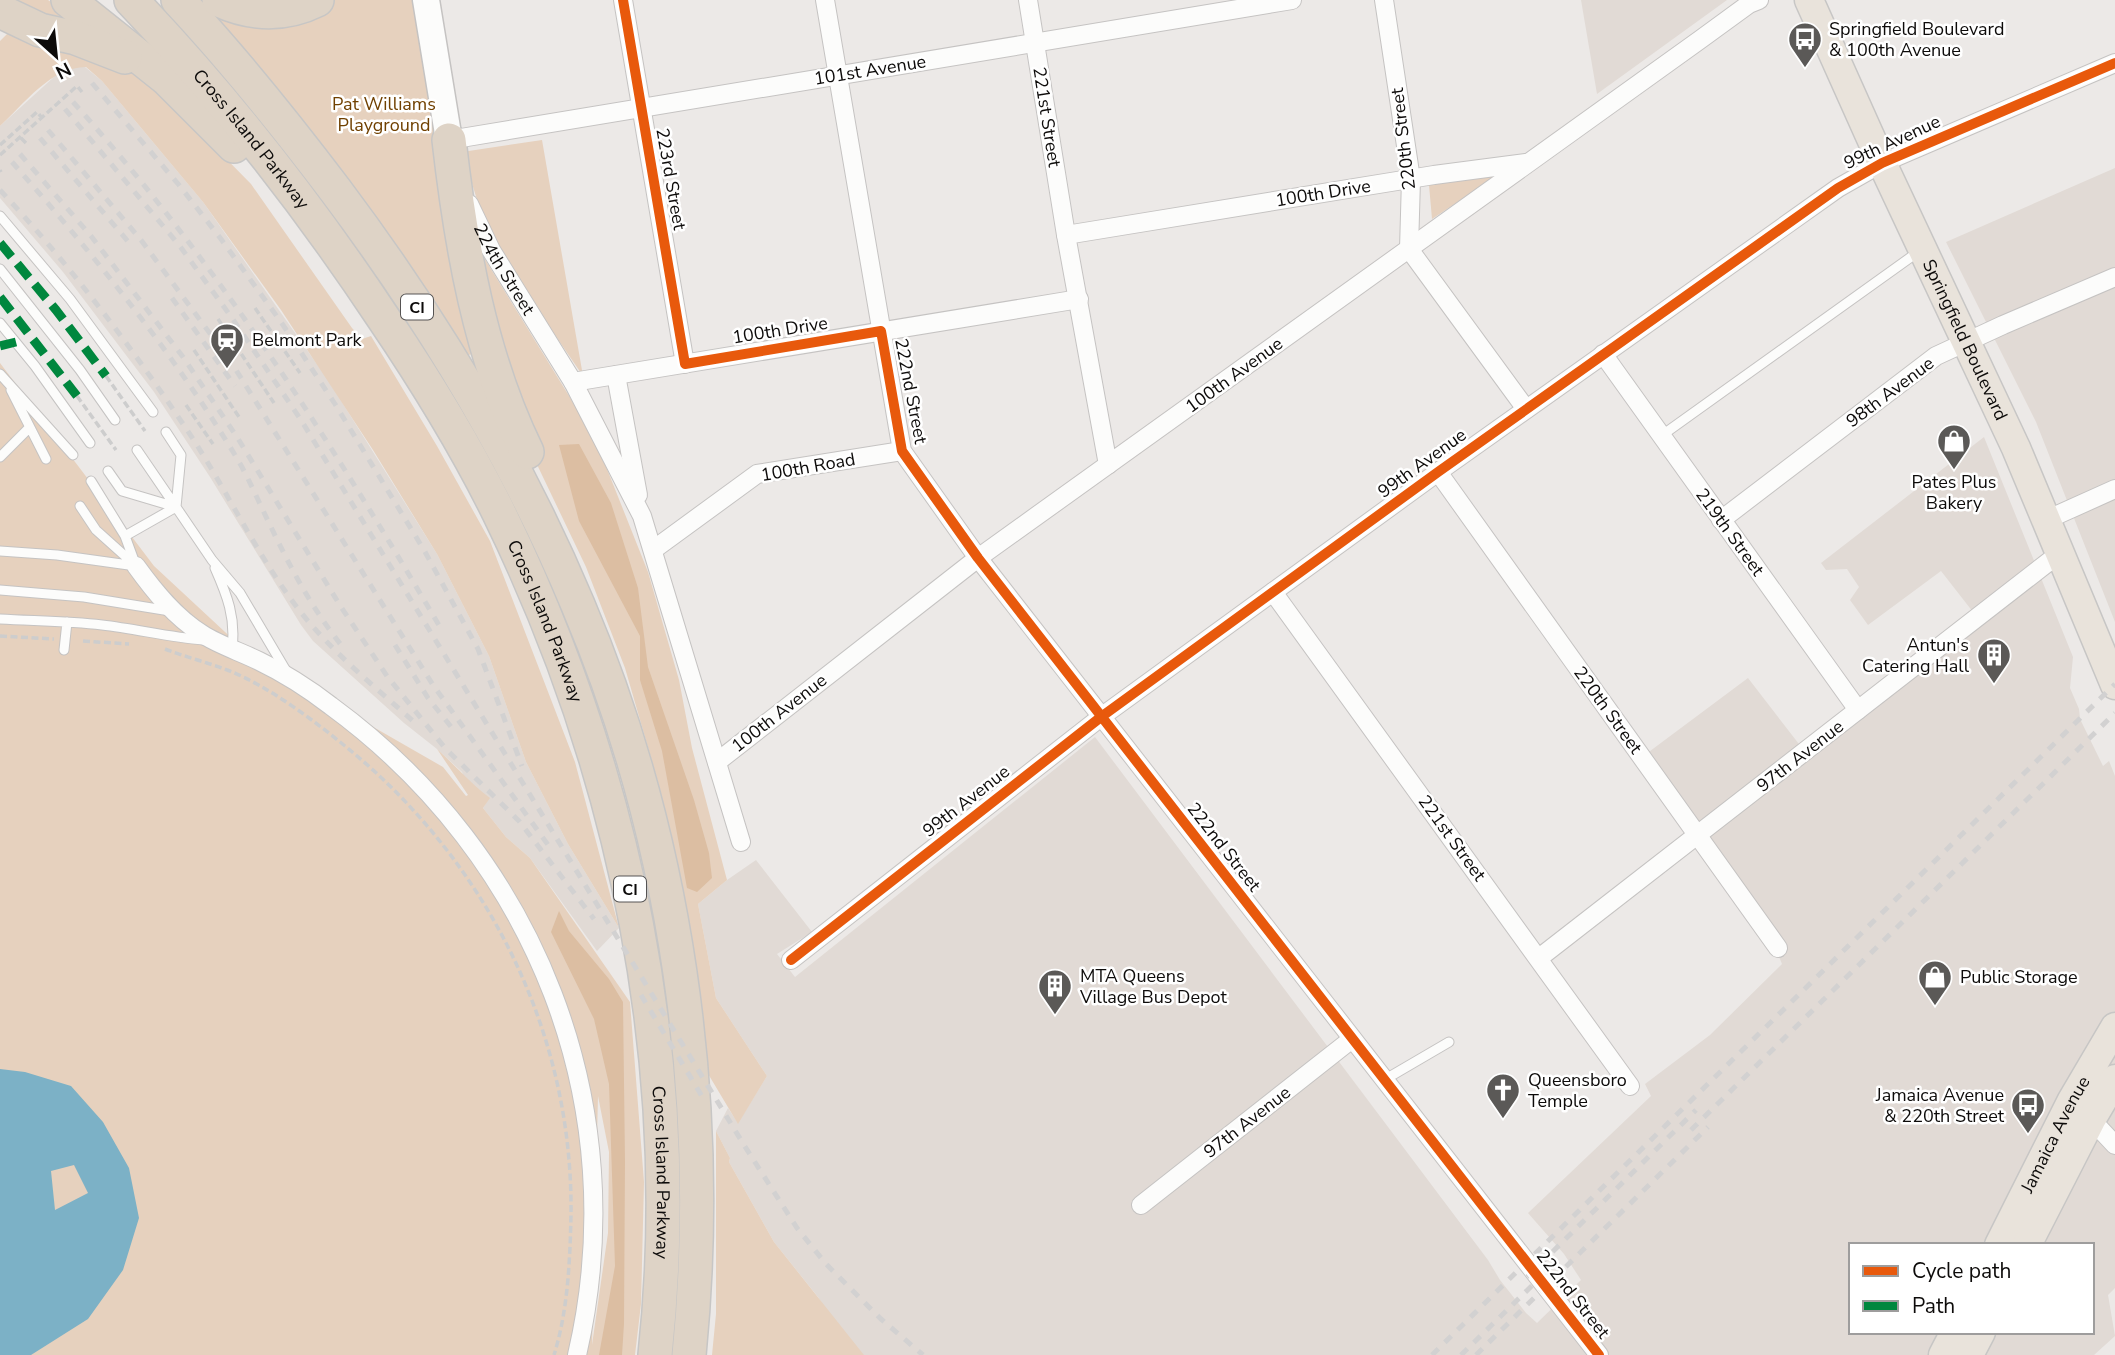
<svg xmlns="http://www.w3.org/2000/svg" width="2115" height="1355" viewBox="0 0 2115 1355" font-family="'Nunito Sans',sans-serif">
<rect width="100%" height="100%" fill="#ece9e7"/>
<!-- built -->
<path fill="#e1dad5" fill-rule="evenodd" d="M1581,0h146l-130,94z
M71,67h14l17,14 101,121 125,178 109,174 52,102 37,106 42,82 51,84 -22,23 -67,-93 -24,-21 -23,-29 6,-10 -25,-20 -2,-6 -25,-23 -33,-26 -91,-82 -12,-16 -91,-148 -56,-85 -91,-120 -63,-74v-72l55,-50z
M2115,168v454l-79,-200 -90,-180z
M1984,437l89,220 -3,31 9,21 1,10 23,47 6,-5 6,15v512l-7,7 7,41 -21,19h-1239l-37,-58 -44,-55 -45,-80 1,-4 -14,-27 12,-23 10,15 29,-47 -51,-78 -18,-94 29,-24 29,-20 56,72 -35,22 18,23 300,-240 393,523 12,20 26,33 11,10 44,-43 -17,-26 -36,-41 123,-117 -6,-12 65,-49 72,-71 -2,-5 -146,-196 114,-85 54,70 171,-136 -32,-41 -73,54 -18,-25 9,-13 -12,-18 -21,1 -5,-7zM1851,1245h241v87h-241z"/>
<!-- green -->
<path fill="#e6d1be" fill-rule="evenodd" d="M0,0h48l47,32z
M334,0h79l26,163 40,190 -11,2 -59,-90 -193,-242 -8,-22 103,13z
M11,30l123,40 60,56 57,58 101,144 10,11 9,-3 66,110 53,95 85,221 44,166 -51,-84 -42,-82 -37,-106 -52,-102 -64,-104 -92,-140 -78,-108 -101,-121 -16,-14c-35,0 -62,37 -86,59v-85z
M542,140l41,236 -80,-117 -23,-50 -18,-57z
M1498,175l-66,44 -3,-34z
M470,235l104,169 31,60 43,108 31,108 13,68 35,132 -29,24 18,94 51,78 -29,48 -34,-57 -9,-77 -37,-208 -33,-114 -39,-101 -55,-115z
M0,363l154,203 99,92 190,109 23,29 2,-1 -31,-46c19,17 33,34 53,49l-7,10 23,29 24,21 100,144 14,180 -3,122 -6,51h-635zM598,1096l11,56 -1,81 -16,112z
M716,1131l14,27 -1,4 45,80 90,113h-152l4,-41z"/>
<!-- forest -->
<path fill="#dcbea2" d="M579,444l32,59 27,85 10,79 46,133 15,53 3,25 -15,14 -10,-4 -25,-137 -22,-71v-44l-61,-115 -20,-76z
M559,911l10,20 40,48 14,23 2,159 -1,163 -2,31h-23l16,-89 -6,-182 -15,-65 -43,-87z"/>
<!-- water -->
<path fill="#7cb1c6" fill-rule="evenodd" d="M0,1069l25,3 46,14 32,36 26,46 10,50 -16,52 -35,49 -57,36h-31zM74,1165l14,28 -33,17 -4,-39z"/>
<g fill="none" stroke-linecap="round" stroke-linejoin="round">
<!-- lane casing -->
<g stroke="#c5c3c2" stroke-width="11">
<path id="lane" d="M0,216l70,83 83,113
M0,269l80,101 35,50
M0,323l35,43 55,77
M0,374l73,81
M11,390l35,69
M166,432l15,23 -5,52 36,53 28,33 48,81
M1661,436l257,-184
M137,450l39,57
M0,457l29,-29
M108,471l14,20 54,16
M91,481l34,55 11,30
M80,506l16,24 39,35
M125,536l51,-29
M0,551l57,4 79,11
M215,568c12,27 21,50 17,80
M0,590l84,7 86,14
M0,619c34,2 68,2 102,6 34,4 67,12 101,15
M64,650l3,-28
M1384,1080l65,-38"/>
</g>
<!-- street casing -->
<g stroke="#c5c3c2" stroke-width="20">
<g id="street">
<path d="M623,0l62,364"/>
<path d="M825,0l77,451 76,107 621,797"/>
<path d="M1028,0l38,235 42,230"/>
<path d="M1384,0l27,179 -2,70 117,160"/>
<path d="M451,147l-2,-7 843,-140"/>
<path id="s1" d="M469,204l22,46 82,132 69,134 99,326"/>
<path d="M1066,235l368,-60 92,-12"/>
<path d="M1603,354l255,356"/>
<path d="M616,375l22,120"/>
<path d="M573,382l506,-83"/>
<path d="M1438,472l340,476"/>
<path d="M1721,520l215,-164 67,-31 112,-48"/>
<path d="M2046,520l69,-31"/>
<path d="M653,550l104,-76 145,-23"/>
<path d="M136,566c18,25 39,51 66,68 17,11 39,18 57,27 25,12 50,28 72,45 205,150 304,400 246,649"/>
<path d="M1273,592l357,494"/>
<path d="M717,762l261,-204 723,-519 48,-35 10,-4"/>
<path d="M1539,958l521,-405"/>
<path d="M791,960l310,-243 337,-245 400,-284 44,-25 233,-100"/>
<path d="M2087,1115l28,30"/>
<path d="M1141,1205l211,-166"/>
</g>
</g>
<!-- secondary casing -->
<g stroke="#c5c3c2" stroke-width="29">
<path id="secondary" d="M426,0l23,140"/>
</g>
<!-- primary casing -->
<g stroke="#c7c6c5" stroke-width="31">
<g id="primary">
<path id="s2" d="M1809,0l73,163 134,285 99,237"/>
<path id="s3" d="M1999,1245l73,-145 43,-73"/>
<path d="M2027,1245l64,-125 24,-41"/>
<path d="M1943,1355l12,-23"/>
<path d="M1969,1355l12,-23"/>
</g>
</g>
<!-- highway casing -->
<g stroke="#c7c6c5" stroke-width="36">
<g id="highway">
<path d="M68,0l99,79 67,67"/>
<path id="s4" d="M131,0c94,98 178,206 253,319 42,62 82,127 115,194 127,260 187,554 156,842"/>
<path d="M178,0c56,60 108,125 158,191 96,128 180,266 242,414 99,234 136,497 111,750"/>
<path d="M219,0c33,15 66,16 98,0"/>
<path d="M0,11l40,19 36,8 49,19"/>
<path d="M449,140c12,106 31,216 78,312"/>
</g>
</g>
<!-- path -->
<path stroke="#cdcdcd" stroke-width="3.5" stroke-dasharray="7 3.5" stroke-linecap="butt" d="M21,138l7,7
M0,145l37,-33 5,6
M0,155l77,-69 5,6
M0,170l1,2
M255,308l45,65
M218,319l56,84
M194,350l45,67
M106,376l39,55
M77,396l39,54
M186,405l27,39
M0,636l54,3
M83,641l46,3
M165,649c21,8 44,14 65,22 39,16 82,48 115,75 141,114 228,285 226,468 -1,47 -3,96 -17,141"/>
<!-- lane -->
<use href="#lane" stroke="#fcfcfb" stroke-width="9"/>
<!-- street -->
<use href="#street" stroke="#fcfcfb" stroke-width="18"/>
<!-- secondary -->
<use href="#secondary" stroke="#fcfcfb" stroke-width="26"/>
<!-- primary -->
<use href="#primary" stroke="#e9e3db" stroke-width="28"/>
<!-- highway -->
<use href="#highway" stroke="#ded3c6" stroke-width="33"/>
<!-- rail -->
<path stroke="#d2d1d1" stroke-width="5" stroke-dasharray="9 9" stroke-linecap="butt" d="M92,83l87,102 42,54 60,83 54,82 89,146 54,99 44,117
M73,102c145,161 260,343 370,530
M65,109l114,136 53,73 69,102 443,725 53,83 29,36 55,55 42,36
M48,130l93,110 90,122 202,323 118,164
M40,138l91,107
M20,154l71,82 92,121 54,80 104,170 46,69 58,72 74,73 75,98
M12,162c81,92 159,188 223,293 14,23 24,48 36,72 20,42 42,83 71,119
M0,190c72,77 137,164 195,252 35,55 64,116 104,168 33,42 75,76 114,111
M172,298l63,88
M395,645l33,53 24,30
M641,995l65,108
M1691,1130l424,-417
M1527,1277l169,-167
M1432,1355l683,-671
M1461,1355l85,-83
M1476,1355l232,-228"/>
<!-- quiet -->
<path stroke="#00873e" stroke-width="9" stroke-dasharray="18 9" stroke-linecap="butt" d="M0,243l56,67 50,66
M0,297l77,99
M0,346l16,-4"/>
<!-- cycleway casing -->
<g stroke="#fff" stroke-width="15">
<path id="cycleway" d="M623,0l62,364 196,-33 21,120 76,107 621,797
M791,960l310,-243 337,-245 400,-284 44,-25 233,-100"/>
</g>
<!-- cycleway -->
<use href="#cycleway" stroke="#e8590c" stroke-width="10"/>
</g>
<!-- icons -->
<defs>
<g id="bus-pin" transform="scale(1.75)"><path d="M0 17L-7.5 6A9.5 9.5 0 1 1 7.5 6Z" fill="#5b5957" stroke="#fff"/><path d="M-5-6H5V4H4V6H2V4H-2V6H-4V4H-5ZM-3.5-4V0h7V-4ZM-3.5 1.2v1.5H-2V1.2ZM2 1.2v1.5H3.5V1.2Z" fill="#fff"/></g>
<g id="station-pin" transform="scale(1.75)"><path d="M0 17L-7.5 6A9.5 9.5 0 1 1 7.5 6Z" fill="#5b5957" stroke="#fff"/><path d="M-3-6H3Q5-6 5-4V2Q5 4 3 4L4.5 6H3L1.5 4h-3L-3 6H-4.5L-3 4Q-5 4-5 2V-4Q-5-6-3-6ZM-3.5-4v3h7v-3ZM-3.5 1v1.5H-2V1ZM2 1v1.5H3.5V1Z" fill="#fff"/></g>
<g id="shop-pin" transform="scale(1.75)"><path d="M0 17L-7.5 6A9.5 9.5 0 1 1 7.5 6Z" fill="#5b5957" stroke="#fff"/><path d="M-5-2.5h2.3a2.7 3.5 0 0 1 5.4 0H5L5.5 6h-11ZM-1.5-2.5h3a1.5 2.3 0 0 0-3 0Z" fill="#fff"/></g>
<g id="building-pin" transform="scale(1.75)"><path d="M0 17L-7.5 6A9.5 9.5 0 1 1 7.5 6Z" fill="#5b5957" stroke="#fff"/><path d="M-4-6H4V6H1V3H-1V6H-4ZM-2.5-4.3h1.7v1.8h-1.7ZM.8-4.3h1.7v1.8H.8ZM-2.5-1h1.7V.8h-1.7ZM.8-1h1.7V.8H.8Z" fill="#fff"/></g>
<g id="church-pin" transform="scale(1.75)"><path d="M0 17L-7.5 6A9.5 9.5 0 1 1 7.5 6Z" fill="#5b5957" stroke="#fff"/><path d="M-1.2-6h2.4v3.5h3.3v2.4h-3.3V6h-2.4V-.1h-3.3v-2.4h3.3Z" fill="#fff"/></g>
</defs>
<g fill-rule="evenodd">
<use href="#bus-pin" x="1805" y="39"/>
<use href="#station-pin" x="227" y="340"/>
<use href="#shop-pin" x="1954" y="441"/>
<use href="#building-pin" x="1994" y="655"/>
<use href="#shop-pin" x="1935" y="977"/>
<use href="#building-pin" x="1055" y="986"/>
<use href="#church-pin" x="1503" y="1090"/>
<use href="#bus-pin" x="2028" y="1105"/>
</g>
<g text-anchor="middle" stroke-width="5" stroke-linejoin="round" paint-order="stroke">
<!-- shield labels -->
<g fill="#fff" stroke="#565454" stroke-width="2">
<rect x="401" y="294.5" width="32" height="25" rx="5"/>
<rect x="614" y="876.5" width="32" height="25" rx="5"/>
</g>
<g font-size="16" font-weight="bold" fill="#0d0b0a">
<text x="417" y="313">CI</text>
<text x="630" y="895">CI</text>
</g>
<!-- poi labels -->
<g font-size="18" fill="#0d0b0a" stroke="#fff" text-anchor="start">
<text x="1829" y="35">Springfield Boulevard<tspan x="1829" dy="21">&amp; 100th Avenue</tspan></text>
<text x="252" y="346">Belmont Park</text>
<text x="1954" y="488" text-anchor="middle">Pates Plus<tspan x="1954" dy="21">Bakery</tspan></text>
<text x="1969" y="651" text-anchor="end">Antun's<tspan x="1969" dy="21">Catering Hall</tspan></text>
<text x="1080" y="982">MTA Queens<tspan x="1080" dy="21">Village Bus Depot</tspan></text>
<text x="1960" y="983">Public Storage</text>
<text x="1528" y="1086">Queensboro<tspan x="1528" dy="21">Temple</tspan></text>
<text x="2004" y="1101" text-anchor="end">Jamaica Avenue<tspan x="2004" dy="21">&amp; 220th Street</tspan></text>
</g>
<!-- street labels -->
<g font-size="18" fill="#0d0b0a" stroke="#fff">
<text transform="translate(870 70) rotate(-9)" y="6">101st Avenue</text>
<text transform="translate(1047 117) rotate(81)" y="6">221st Street</text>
<text dy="6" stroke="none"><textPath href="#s4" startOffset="184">Cross Island Parkway</textPath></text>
<text transform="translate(1403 139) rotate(-97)" y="6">220th Street</text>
<text transform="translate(1892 142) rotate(-25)" y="6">99th Avenue</text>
<text transform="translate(671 179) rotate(80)" y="6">223rd Street</text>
<text transform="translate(1323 193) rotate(-9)" y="6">100th Drive</text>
<text dy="6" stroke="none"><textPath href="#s1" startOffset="74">224th Street</textPath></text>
<text transform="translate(780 330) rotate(-9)" y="6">100th Drive</text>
<text dy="6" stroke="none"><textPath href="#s2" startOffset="374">Springfield Boulevard</textPath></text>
<text transform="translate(1234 375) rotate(-36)" y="6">100th Avenue</text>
<text transform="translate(911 391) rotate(79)" y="6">222nd Street</text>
<text transform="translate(1890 392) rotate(-37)" y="6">98th Avenue</text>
<text transform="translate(1422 463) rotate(-36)" y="6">99th Avenue</text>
<text transform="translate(808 467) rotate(-10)" y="6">100th Road</text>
<text transform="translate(1730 532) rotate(54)" y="6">219th Street</text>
<text dy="6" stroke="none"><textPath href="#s4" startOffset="751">Cross Island Parkway</textPath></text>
<text transform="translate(1608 710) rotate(54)" y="6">220th Street</text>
<text transform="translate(779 713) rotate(-38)" y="6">100th Avenue</text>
<text transform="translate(1800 756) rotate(-38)" y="6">97th Avenue</text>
<text transform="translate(966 801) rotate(-38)" y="6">99th Avenue</text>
<text transform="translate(1452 838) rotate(54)" y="6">221st Street</text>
<text transform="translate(1224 847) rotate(52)" y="6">222nd Street</text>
<text transform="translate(1247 1122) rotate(-38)" y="6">97th Avenue</text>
<text dy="6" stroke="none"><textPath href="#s3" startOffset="124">Jamaica Avenue</textPath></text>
<text dy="6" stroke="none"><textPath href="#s4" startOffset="1318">Cross Island Parkway</textPath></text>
<text transform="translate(1573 1294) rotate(52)" y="6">222nd Street</text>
</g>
<!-- park labels -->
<g font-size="18" fill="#704000" stroke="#fff">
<text x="384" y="110">Pat Williams<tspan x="384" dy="21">Playground</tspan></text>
</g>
</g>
<!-- legend -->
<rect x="1849" y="1243" width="245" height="91" fill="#ffffff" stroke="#9e9d9d" stroke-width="2"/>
<rect x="1863" y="1266" width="35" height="10" fill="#e8590c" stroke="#9e9d9d" stroke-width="2"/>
<text x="1912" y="1278" font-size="21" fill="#0d0b0a">Cycle path</text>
<rect x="1863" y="1301" width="35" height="10" fill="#00873e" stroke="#9e9d9d" stroke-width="2"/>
<text x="1912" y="1313" font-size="21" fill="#0d0b0a">Path</text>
<!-- north arrow -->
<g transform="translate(56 56) rotate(153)" stroke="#ffffff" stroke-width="5" paint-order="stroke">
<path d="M0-5L12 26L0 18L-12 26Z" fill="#0d0b0a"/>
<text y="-10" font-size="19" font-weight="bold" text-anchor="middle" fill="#0d0b0a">N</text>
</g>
</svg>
